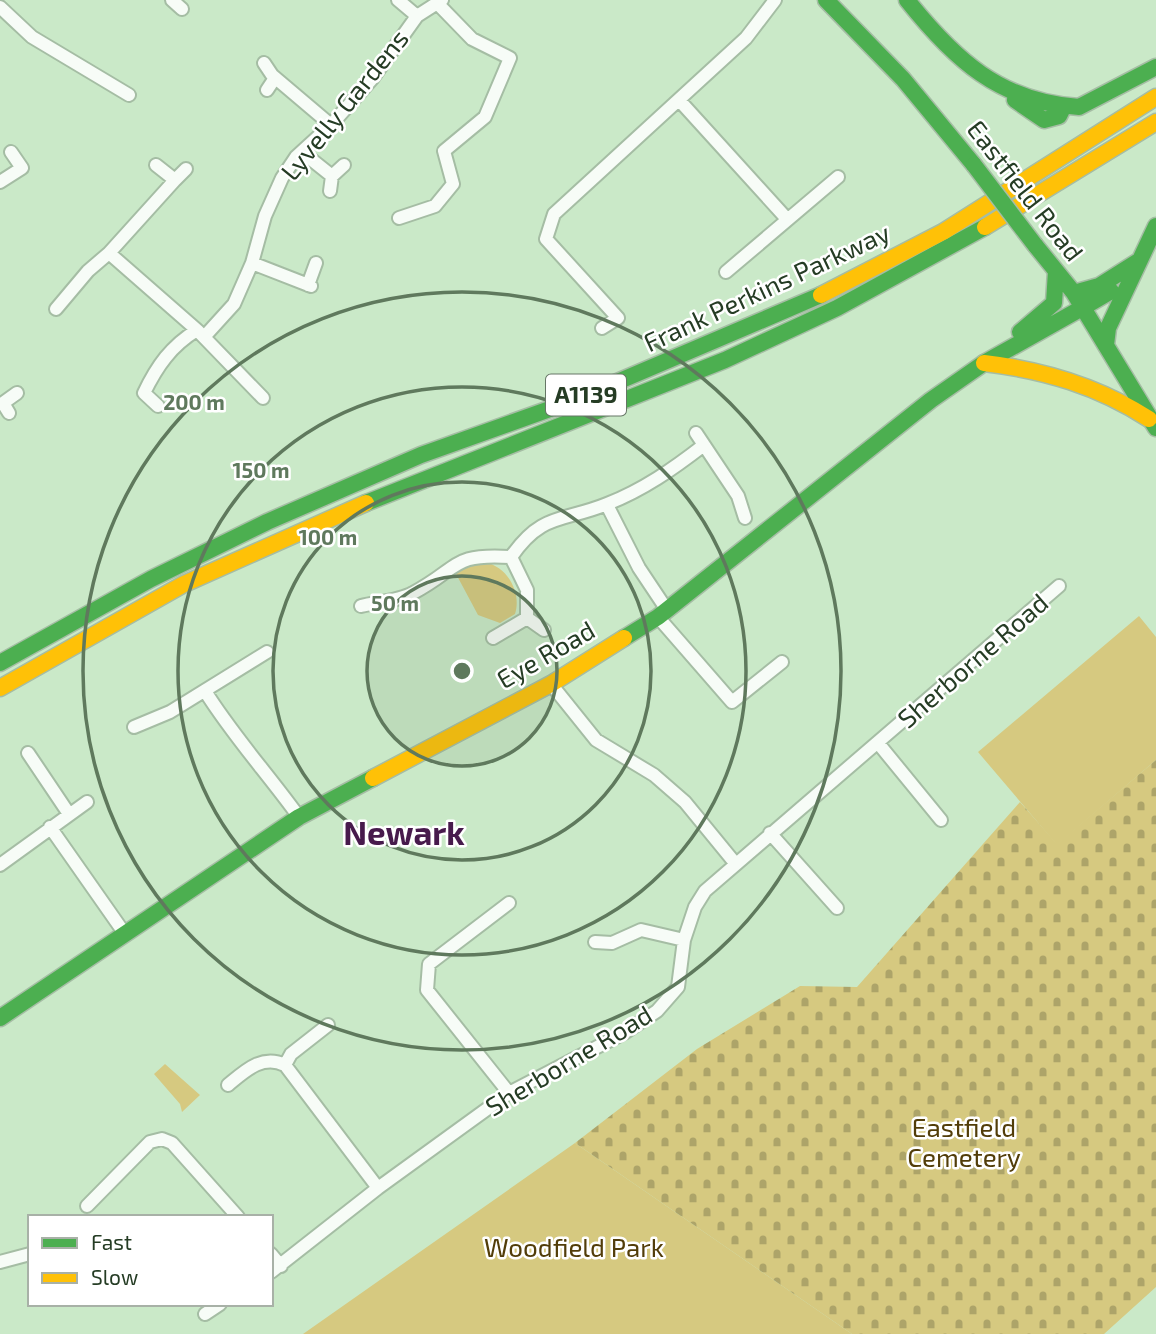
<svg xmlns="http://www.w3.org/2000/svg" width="1156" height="1334" viewBox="0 0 1156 1334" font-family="'Exo 2',sans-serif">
<defs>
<pattern id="cemetery-stones" width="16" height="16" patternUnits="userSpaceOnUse" patternTransform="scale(1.75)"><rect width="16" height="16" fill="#d6c980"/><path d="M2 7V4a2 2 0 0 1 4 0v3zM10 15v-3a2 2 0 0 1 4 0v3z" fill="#ada469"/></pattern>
</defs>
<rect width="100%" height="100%" fill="#cae9c8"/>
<!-- green -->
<path fill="#d6c980" d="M484,562c23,4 38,30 31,52l-15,9 -22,-8 -23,-43z
M1139,616l17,21v123l-99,85 -79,-93z
M165,1064l35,31 -18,17 -2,-8 -26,-30z
M575,1143l277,191h-549z"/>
<!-- cemetery -->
<path fill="url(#cemetery-stones)" d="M1156,760v527l-52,47h-252l-277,-191 122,-94 103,-63 57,1 163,-185 37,42z"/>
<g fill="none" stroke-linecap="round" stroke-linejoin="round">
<!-- street casing -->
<g stroke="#a5bda4" stroke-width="16">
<path id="street" d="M172,0l10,9
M398,0l19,16
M0,7l32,30 97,58
M264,63l8,12 59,50
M267,90l8,-12
M679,100l108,119
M302,152l30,24 -2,15
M332,176l12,-11
M175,180l11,-11
M0,182l22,-14 -11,-16
M399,218l36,-12 18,-22 -9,-33 41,-34 25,-59 -38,-19 -34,-35
M109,253l66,-73 -19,-15
M252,263l59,23
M726,272l112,-95
M308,285l8,-22
M56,309l32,-38 21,-18 88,77 66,68
M602,328l16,-10 -72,-79 8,-25 192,-176 29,-38
M204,337l30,-33 18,-41 13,-47 17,-38 14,-21 35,-32 41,-46 45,-63 25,-16
M158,406l-14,-13c13,-27 27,-47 53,-63
M9,413l-6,-10 14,-10
M704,445l34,51 7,22
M607,505l32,63 28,42
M361,606c16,-4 38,-5 52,-13 47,-25 38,-40 98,-36
M658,617l74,85 50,-40
M527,618l17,12
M493,638l34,-20v-28l-16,-33c31,-45 52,-35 96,-53 36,-14 66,-35 97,-59l-8,-12
M551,684l45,56 58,35 31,27 50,61
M205,691c28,45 63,83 94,126
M134,727l36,-15 97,-60
M878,743l63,77
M28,753l41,61
M50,827l75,107
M770,833l67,75
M0,865l87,-63
M595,942l17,1 29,-13 43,10
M328,1025l-37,29 -6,11 93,123
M228,1085c17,-14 34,-31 57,-20
M509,1093l-82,-103 2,-26 80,-61
M87,1206l63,-64 12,-3 10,4 66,74
M271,1254l10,12
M0,1262l30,-8
M271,1272l107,-84 131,-95 115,-60 33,-22 21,-24 6,-47 11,-33 10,-16 354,-305
M205,1314l15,-10"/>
</g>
<!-- fast casing -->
<g stroke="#a5bda4" stroke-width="19">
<path id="fast" d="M826,0l77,79 71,86
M907,0c47,59 93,102 172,107
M1015,100l29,20 15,-4 4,-8
M1079,107l77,-40
M1035,245l39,48 82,135
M1074,293l25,-7 38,-24
M1082,308l29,-17
M1020,332l34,-29 2,-32
M1106,345l2,-17 48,-102
M366,503l359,-143 112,-52 148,-81
M624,638l34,-21 273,-217 53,-37 98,-55
M0,663l151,-84 116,-57 154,-67 154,-55 246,-105
M0,1018l299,-201 74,-39"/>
</g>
<!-- slow casing -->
<g stroke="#a5bda4" stroke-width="19">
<path id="slow" d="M985,227l171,-105
M821,295l122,-63 213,-135
M984,363c60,7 114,23 165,56
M0,688l184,-104 182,-81
M373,778l178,-94 73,-46"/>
</g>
<!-- street -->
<use href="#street" stroke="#f7fcf7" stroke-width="12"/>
<!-- fast -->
<use href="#fast" stroke="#4caf50" stroke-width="16"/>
<!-- slow -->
<use href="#slow" stroke="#ffc107" stroke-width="16"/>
<!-- fast-bridge casing -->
<g stroke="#a5bda4" stroke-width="19" stroke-linecap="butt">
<path id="fast-bridge" d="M974,165l61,80"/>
</g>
<!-- fast-bridge -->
<use href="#fast-bridge" stroke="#4caf50" stroke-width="16"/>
</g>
<!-- distance rings -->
<circle cx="462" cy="671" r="95" fill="#5f795d" fill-opacity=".12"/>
<g fill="none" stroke="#5f795d" stroke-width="3.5">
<circle cx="462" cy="671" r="95"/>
<circle cx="462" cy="671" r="189"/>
<circle cx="462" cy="671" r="284"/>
<circle cx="462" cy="671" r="379"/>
</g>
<g text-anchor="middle" stroke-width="5" stroke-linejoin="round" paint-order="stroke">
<!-- shield labels -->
<rect fill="#fff" stroke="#667666" stroke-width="2" x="546" y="374.5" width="80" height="41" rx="5"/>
<g font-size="24" font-weight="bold" fill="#253c24">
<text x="586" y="403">A1139</text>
</g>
<!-- street labels -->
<g font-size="26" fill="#253c24" stroke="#fff">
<text transform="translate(345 105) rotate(-51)" y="9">Lyvelly Gardens</text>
<text transform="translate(1025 191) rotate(52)" y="9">Eastfield Road</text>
<text transform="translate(767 288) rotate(-25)" y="9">Frank Perkins Parkway</text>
<text transform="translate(546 655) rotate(-30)" y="9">Eye Road</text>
<text transform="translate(973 661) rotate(-41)" y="9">Sherborne Road</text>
<text transform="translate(569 1061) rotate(-31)" y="9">Sherborne Road</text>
</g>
<!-- park labels -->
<g font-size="26" fill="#523d09" stroke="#fff">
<text x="964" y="1137">Eastfield<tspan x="964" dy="30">Cemetery</tspan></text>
<text x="574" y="1257">Woodfield Park</text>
</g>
<!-- district labels -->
<g font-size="33" font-weight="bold" fill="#471a4c" stroke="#fff">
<text x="404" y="845">Newark</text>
</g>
</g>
<circle cx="462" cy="671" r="10" fill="#5f795d" stroke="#fff" stroke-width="3.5"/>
<g font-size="21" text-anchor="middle" font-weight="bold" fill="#5f795d" stroke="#fff" stroke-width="5" stroke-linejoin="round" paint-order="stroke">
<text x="194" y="410">200 m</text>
<text x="261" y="478">150 m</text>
<text x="328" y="545">100 m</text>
<text x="395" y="611">50 m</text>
</g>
<!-- legend -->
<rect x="28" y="1215" width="245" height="91" fill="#ffffff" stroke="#a8b1a7" stroke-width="2"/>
<rect x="42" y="1238" width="35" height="10" fill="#4caf50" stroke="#a8b1a7" stroke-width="2"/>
<text x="91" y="1250" font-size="21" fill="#253c24">Fast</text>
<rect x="42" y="1273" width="35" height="10" fill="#ffc107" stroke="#a8b1a7" stroke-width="2"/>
<text x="91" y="1285" font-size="21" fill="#253c24">Slow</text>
</svg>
